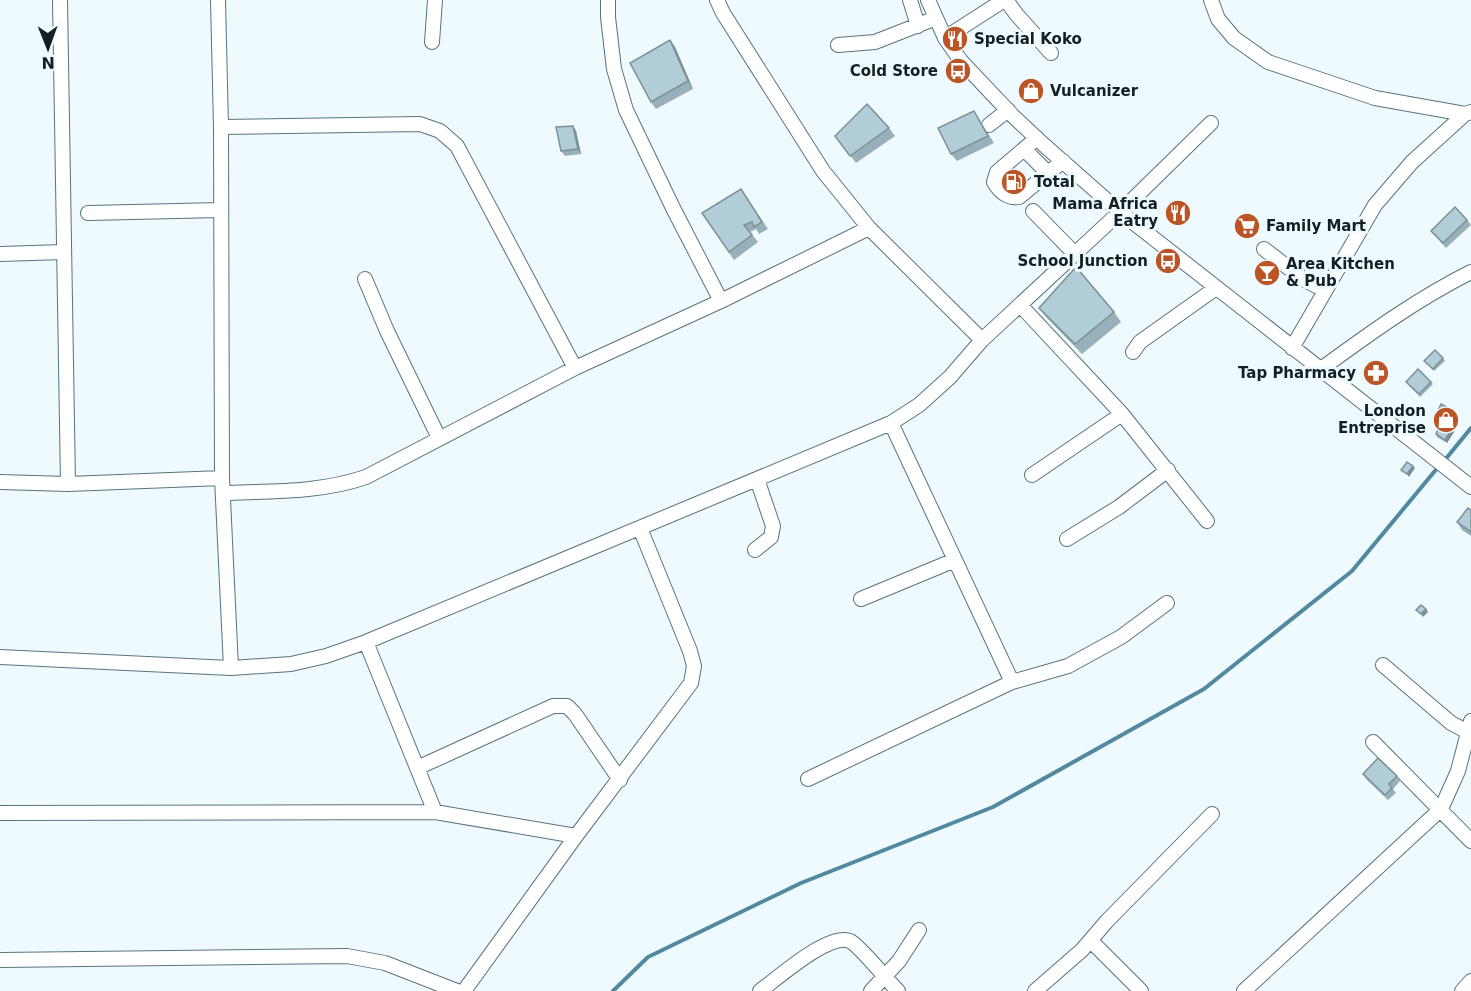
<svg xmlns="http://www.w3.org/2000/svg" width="1471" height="991" viewBox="0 0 1471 991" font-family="'DejaVu Sans',sans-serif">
<rect width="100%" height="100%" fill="#eefafe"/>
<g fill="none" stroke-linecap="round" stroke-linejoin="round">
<!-- stream -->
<path stroke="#51899e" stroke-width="4" d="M1444,461l27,-33
M613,991l35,-34 153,-74 192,-76 211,-118 148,-118 87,-105"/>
<!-- minor casing -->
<g stroke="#59737d" stroke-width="16">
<path id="minor" d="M60,0l8,484
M218,0l3,127 1,351 9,190
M608,0v17l6,52 12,41 47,98 48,93
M717,0l6,13 100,158 46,57 113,112
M910,0l8,26
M928,0l17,38 16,23 52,55 31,29 76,67 351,275
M1006,0l11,15 34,38
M1211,0l7,19 16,19 34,24 107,36 90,16
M945,38l59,-38
M432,42l3,-42
M838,45l37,-3 61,-24
M989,125l19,-15
M221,127l199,-3 20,7 17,15 118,222
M1037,138l-40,34 -3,10c5,9 14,17 25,15l44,-36
M1024,149l24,24
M1033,211l42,43
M88,213l133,-3
M1264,249l39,30 21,11
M0,254l64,-2
M365,279l22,52 52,107
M1021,306l101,108 85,107
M1292,348l83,-143 37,-43 53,-48 6,-2
M1133,352l7,-10 76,-54
M1321,369c48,-35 96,-70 150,-97
M891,423l121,259
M1032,475l90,-61
M0,482l68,2 154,-6
M223,493c49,-2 96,0 143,-16l209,-109 146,-67 148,-73
M1067,539l52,-32 49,-37
M755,550l16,-13 2,-11 -16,-47
M861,599l94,-39
M366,642l69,170
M0,657l231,11 60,-4 35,-8 40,-14 525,-219 28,-18 31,-28 32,-37 138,-128 91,-89
M1383,665l68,58 17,9
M1373,742l98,99
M417,768l136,-62h14l8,8 45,66
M808,779l204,-97 56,-16 53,-29 46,-34
M0,813l435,-1 141,24
M1091,941l50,50
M0,960l347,-4 38,7 72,28
M464,991l112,-155 115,-153 3,-17 -4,-15 -50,-123
M760,991c18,-13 69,-59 90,-50 10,5 38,40 48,50
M871,991l28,-30 20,-31
M1035,991l47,-41 25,-29 105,-107
M1244,991l197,-182 17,-38 13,-50
M1462,991l9,-10"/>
</g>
<!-- minor -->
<use href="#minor" stroke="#fff" stroke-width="14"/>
</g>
<!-- wall -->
<path fill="#97b0ba" d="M670,40l5,7 18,42 -37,20 -5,-7z
M974,111l20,32 -37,18 -6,-7z
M573,126l3,5 5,23 -16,2 -4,-5z
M889,128l6,8 -39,27 -21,-27z
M741,189l27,40 -9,5 -3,-5 -6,3 8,10 -24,18 -32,-47z
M1467,220l4,5 -25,23 -15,-17z
M1039,308l75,4 7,10 -39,32 -36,-37z
M1443,358l2,3 -11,10 -10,-10z
M1406,382h25l2,2 -13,13z
M1450,411l-1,2 6,5 -5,10 4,4 -7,11 -10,-6 -1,-3 8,-16 -6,-3 -1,-2z
M1471,510v26l-9,-6 -5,-8z
M1363,774l34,2 3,5 -7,8 3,4 -8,7 -22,-21z"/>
<!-- shaded-wall -->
<path fill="#7b9097" d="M670,40l5,7 18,42 -5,-8z
M573,126l3,5 5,23 -3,-5z
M1454,415l1,3 -6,11 -1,-3z
M1452,429l2,3 -7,11 -2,-3z
M1413,466l2,2 -6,9 -2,-3z
M1426,609l2,3 -5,5 -2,-3z"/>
<!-- building -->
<path fill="#b0cdd8" stroke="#7b9097" stroke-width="1.5" d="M670,40l18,41 -37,21 -21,-39z
M867,104l22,24 -39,28 -15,-20z
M974,111l14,25 -37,18 -13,-26z
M573,126l5,23 -17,2 -5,-24z
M741,189l21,33 -8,5 -2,-5 -8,3 8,10 -23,17 -27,-39z
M1455,207l12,13 -24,23 -12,-12z
M1076,267l38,45 -39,32 -36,-36z
M1435,350l8,8 -10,11 -9,-8z
M1418,369l13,13 -12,12 -13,-12z
M1441,404l7,4 -2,3 8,4 -6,11 4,3 -7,11 -9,-6 8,-17 -7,-4z
M1407,462l6,4 -6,8 -6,-4z
M1468,508l3,2v22l-14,-10z
M1421,605l5,4 -5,5 -5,-4z
M1378,758l19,18 -8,8 3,4 -7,7 -22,-21z"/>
<!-- icons -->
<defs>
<g id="restaurant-disc" transform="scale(1.35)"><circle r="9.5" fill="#bb5526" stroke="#eefafe"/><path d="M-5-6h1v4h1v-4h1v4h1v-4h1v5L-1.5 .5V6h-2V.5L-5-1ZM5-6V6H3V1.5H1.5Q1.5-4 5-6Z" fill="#fff"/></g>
<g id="bus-disc" transform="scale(1.35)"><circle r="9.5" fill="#bb5526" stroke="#eefafe"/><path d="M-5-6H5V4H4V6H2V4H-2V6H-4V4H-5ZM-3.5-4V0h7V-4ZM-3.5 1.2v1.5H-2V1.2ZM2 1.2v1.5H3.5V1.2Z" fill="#fff"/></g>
<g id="shop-disc" transform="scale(1.35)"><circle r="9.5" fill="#bb5526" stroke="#eefafe"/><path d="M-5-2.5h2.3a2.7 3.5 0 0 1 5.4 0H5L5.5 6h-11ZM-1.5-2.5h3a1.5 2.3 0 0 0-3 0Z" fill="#fff"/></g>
<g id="fuel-disc" transform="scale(1.35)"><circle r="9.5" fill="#bb5526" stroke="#eefafe"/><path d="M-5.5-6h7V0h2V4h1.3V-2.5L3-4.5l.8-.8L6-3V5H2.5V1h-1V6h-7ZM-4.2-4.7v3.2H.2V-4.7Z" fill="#fff"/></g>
<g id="supermarket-disc" transform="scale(1.35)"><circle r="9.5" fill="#bb5526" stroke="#eefafe"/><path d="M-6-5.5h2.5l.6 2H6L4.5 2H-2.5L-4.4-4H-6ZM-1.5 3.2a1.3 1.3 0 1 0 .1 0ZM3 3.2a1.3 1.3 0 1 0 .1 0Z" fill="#fff"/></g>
<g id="bar-disc" transform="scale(1.35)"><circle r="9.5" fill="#bb5526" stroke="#eefafe"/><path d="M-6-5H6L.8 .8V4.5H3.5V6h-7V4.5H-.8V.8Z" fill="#fff"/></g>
<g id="pharmacy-disc" transform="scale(1.35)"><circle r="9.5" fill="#bb5526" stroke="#eefafe"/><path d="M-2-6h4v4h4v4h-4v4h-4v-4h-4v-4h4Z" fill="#fff"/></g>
</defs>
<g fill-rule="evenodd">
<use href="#restaurant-disc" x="955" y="39"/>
<use href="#bus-disc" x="958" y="71"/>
<use href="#shop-disc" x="1031" y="91"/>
<use href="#fuel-disc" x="1014" y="182"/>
<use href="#restaurant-disc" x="1178" y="213"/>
<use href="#supermarket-disc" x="1247" y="226"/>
<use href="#bus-disc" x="1168" y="261"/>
<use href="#bar-disc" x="1267" y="273"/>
<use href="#pharmacy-disc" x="1376" y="373"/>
<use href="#shop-disc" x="1446" y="420"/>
</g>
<g text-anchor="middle" stroke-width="6" stroke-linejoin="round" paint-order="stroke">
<!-- poi labels -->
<g font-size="15" font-weight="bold" fill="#141f23" stroke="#eefafe" text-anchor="start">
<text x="974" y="44">Special Koko</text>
<text x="938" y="76" text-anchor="end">Cold Store</text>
<text x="1050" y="96">Vulcanizer</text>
<text x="1034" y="187">Total</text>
<text x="1158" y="209" text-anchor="end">Mama Africa<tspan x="1158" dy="17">Eatry</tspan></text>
<text x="1266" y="231">Family Mart</text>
<text x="1148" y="266" text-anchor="end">School Junction</text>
<text x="1286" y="269">Area Kitchen<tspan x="1286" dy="17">&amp; Pub</tspan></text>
<text x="1356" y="378" text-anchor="end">Tap Pharmacy</text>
<text x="1426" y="416" text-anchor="end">London<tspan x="1426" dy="17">Entreprise</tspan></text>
</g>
</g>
<!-- north arrow -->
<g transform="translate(48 48) rotate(179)" stroke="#eefafe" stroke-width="4.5" paint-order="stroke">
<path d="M0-4.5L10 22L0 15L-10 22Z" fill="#141f23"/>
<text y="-9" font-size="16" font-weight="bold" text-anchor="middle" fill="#141f23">N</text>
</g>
</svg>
